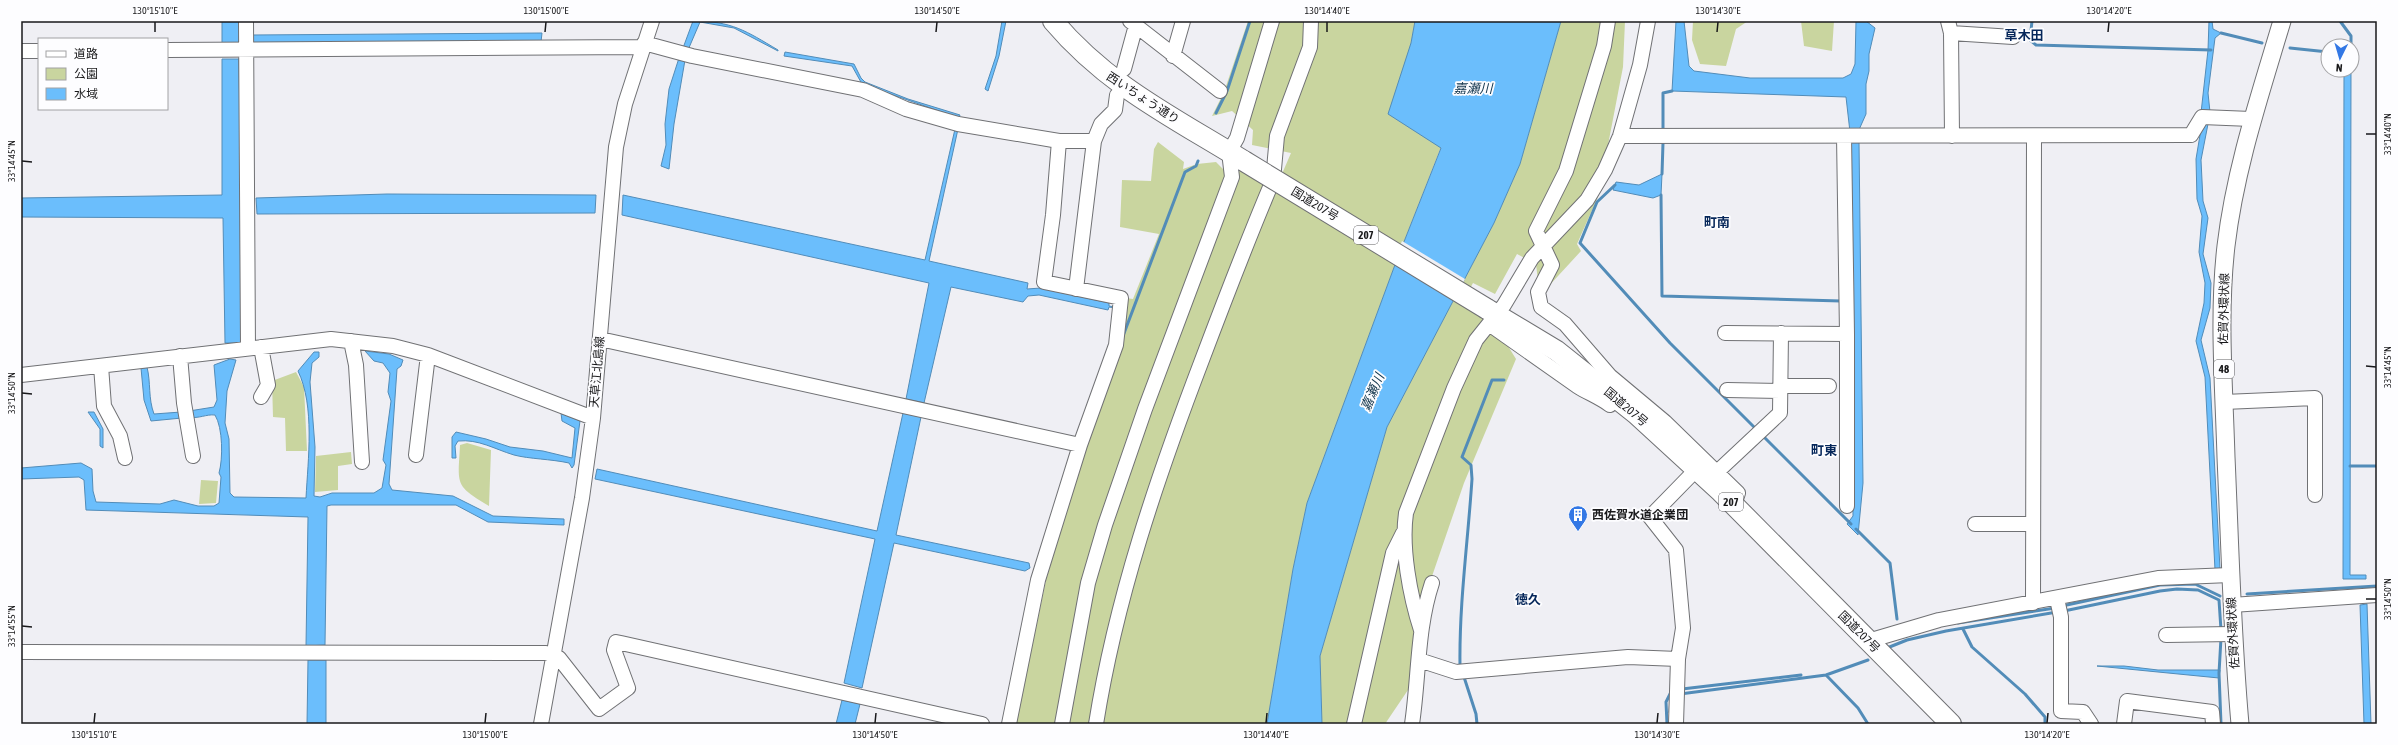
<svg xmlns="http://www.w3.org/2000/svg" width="2398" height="745" viewBox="0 0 2398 745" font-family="'Asap Condensed','Noto Sans JP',sans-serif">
<rect width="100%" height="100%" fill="#efeff4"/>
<!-- green -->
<path fill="#c9d59f" d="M1248,21h167l-4,22 30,104 -45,115 -89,241 -14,66 -26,155h-251l30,-144 41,-135 39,-147 7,1 26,-65 -39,-7 2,-47 29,1 3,-32 4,-7 26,20 -1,7 14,-5 19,-2 14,14 12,-6 33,20 16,-37 -39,-8 1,-15 -21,-19 -20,5 12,-24z
M1561,21h64l-2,46 -25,130 -21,47 4,7 -34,37 -9,-7 -2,-17 -19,-10 -22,40 -22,-11 -11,20 23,15 -3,14 21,6 13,21 -52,124 -35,102 -19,102 -25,37h-63l-2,-68 67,-229 107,-204 26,-59z
M1693,21h55l-12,8 -10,37 -26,-2 -8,-24z
M1801,21h33l-2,30 -28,-5z
M296,372l8,15 3,64h-21l-1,-33 -12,-1 -1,-36z
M467,443l24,7 -2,56c-35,-21 -31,-21 -29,-61z
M351,452l1,12 -14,2v24l-23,2 1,-36z
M201,480l17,1 -2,22 -17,1z"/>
<!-- water -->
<path fill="#6bbefc" stroke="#528cb8" d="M222,21h18l-1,22h-17z
M693,21c39,0 53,10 85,29v1l-44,-23 -34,-6 -12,28 -5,-2z
M1002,21h4l-7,35 -11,35 -3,-2 11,-33z
M1415,21h146l-41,143 -26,59 -107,204 -67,229 2,68h-55l26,-155 14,-66 89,-241 45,-114 -53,-34 23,-71z
M1676,21h8l5,45 5,5 56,7h93l8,-4 4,-10 1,-43h10l9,7 -6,26v17l-3,13v30l-8,18h-8l-4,-35 -174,-6z
M2209,21h3l1,8 8,4 -6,5 -7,55 2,19 -9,1 7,-63z
M542,33l-1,9 -288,3 -1,-10z
M785,52l69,12 7,14 4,4 43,17 52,16 -1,3 -97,-34 -10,-18 -68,-10z
M679,58l6,2 -11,64 -5,45 -8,-3 5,-21 -1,-21 4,-35z
M222,59h17l4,270 -3,14h-15l-2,-125 -202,-1v-19l201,-3z
M2344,70h7l-1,505h16v4h-23z
M2202,123l6,1 -7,36 2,41 5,17 -5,36 8,29 -1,25 -9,32 9,38 10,191 -5,1 -10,-193 -9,-36 8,-38 1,-20 -6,-31 3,-36 -5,-17 -1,-40z
M955,129h3l-29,132 99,22 -1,6 14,-1 68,15v3l6,1v1l-6,-1 -1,3 -69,-15 -11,1 -5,6 -72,-15 -27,116 -18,-4 23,-116 -307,-68 1,-20 302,65z
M1859,141l4,342 -5,52 -11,-11 6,-8 -3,-374z
M1662,174l-1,21 -8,3 -40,-8 3,-8 23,3z
M387,194l209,1 -1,18 -338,1 -1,-16z
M365,351l24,3 14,6 -2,6 -4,3 -8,115 3,6 61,6 40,20 71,3v6l-76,-3 -32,-17h-125l-4,1 -2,139 -19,1 2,-129 -222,-7 -2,-30 -5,-3 -58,2v-11l60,-5 11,6 1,22 3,11 64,2 14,-4 24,6h16l5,-3 2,-26 -2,-4c4,-14 4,-45 -4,-58 -9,-1 -16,4 -26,2v-6l25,-4 3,-7 -3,-35 16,-6 6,1 -9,31 -2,32 4,16 1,54 4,4 72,1c2,-39 9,-92 -8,-127l16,-19h5v5l-7,6 -2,19 5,65 -1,49 6,1 12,-4h42l8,-5 4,-23 -3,-5 8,-59 -3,-9 2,-19 -7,-10 -9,-2z
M147,367c4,16 1,31 7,47l27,-2 1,6 -31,3 -7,-21 -3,-32z
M88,412h6l9,17v19l-3,-2v-17z
M561,413l19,8 -6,44 -2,3 -3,-5c-18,-4 -40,-4 -55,-8 -20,-6 -35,-16 -56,-14l-3,5 1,12h-4v-21l4,-5 30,7 24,8 33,4 29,7 3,-30 -13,-7z
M903,413l18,4 -25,118 133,28 1,5 -5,3 -131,-28 -32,145 -18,-5 31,-144 -280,-60 2,-10 280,62z
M2367,604l4,120h-7l-4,-119z
M308,660h18v64h-19z
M2097,666h27l34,4h62l-1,8z
M842,700l18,4 -5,20h-19z"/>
<!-- pier -->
<path fill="#efeff4" d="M1402,241l63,38 -10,19 -61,-38z"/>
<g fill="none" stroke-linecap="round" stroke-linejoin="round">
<!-- stream -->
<path stroke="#528cb8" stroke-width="3" d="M2032,21l-2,19 6,5 175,5
M2340,21l11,15v7
M2221,33l41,10
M2290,48l38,4
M1216,113l11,-22 23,-70
M1663,130v-37l9,-2
M1662,174l1,-31
M1615,185l-18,17 -17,41 90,100 85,85
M1661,195l1,101 179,5
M1123,336l62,-164 11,-6 2,-5
M1763,436l88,88
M2350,466h27
M1856,529l34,34 7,56
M2247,594l130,-8
M2062,606l98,-21 35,-1 25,12
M2064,611l96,-20 17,-2 21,1 21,10 2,30
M1958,623l97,-15
M1963,629l9,18 53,47 20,23v7
M2221,638l-2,35 2,51
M1887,648l20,-8 39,-9 111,-19
M1460,666c-1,-62 8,-125 12,-187l-1,-14 -9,-8 30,-77h12
M1826,675l32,33 10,16
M1464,677l12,37 1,10
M1682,689l119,-14
M1680,694l146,-19 42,-15
M1670,712l1,-14
M1667,724l-1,-22 6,-12"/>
<!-- minor casing -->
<g stroke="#707174" stroke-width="16">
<path id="minor" d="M246,21l2,327
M1130,21l90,70
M1608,21l-4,25 -38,125 -30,60 16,34 -14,27 3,15 24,17 45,52 55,46 73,71 -4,12
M1948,21l3,12 1,103
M1951,33l62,4
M644,43l48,13 171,34 43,19 52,15 101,17h35l7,-17 14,-14 2,-15
M167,50l476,-3
M21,51h18
M1173,56l10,-35
M1124,69l12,-44
M1620,136l571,-1 11,-18 49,2
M1844,136l3,198v172
M1076,289l18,-148
M1489,324l88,62c11,7 22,11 33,19
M1725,333l122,1
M600,339l480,106
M351,341l5,24 6,97
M180,356l4,47 9,53
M101,366l3,40 16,30 5,22
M21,375l310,-36 62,7 35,9 165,63
M1780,386h49
M1727,390l53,1
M261,397l7,-12 -7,-38
M2224,402l91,-4v97
M416,455l12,-100
M1717,472l63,-59 1,-80
M1975,524h58
M2057,599l4,18v94l22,1 8,12
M2033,603l1,-467
M2232,605l145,-10
M1421,630c-11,-34 -20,-82 -15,-117l48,-125 22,-48 28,-35 28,-47 55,-58 18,-30 15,-34 20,-71 8,-44
M2166,635l66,-1
M1868,641l71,-21 219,-42 72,-3
M21,652l525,1 13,5 40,51 29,-21 -14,-38 2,-8 5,1 361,81
M1678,659l5,-31 -7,-78 -26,-33 40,-41
M1419,660l37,12 172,-15 50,2 -2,65
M541,724l41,-226 11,-80 23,-271 9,-43 27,-83
M1009,724l29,-144 42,-135 36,-100 5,-47 -77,-16 9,-67 6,-74
M1062,724l26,-141 17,-58 40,-116 87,-232 -3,-25 8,-14 35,-117
M1096,724c20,-126 61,-246 106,-364 23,-61 46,-121 71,-180l4,-44 33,-89 1,-26
M1354,724l39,-171 10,-20
M1412,724c7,-47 5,-96 20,-141
M2124,724l3,-23 85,11 1,12"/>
</g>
<!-- major casing -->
<g stroke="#707174" stroke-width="19">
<path id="major" d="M2240,724c-8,-89 -10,-178 -14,-267 -2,-70 -8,-142 0,-211 9,-77 34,-151 56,-225"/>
</g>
<!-- highway casing -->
<g stroke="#707174" stroke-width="22">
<path id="highway" d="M1053,21c55,65 120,96 191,140
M1487,309l70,42 79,63 85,78 230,232"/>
</g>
<!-- minor -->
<use href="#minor" stroke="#fff" stroke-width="14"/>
<!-- major -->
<use href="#major" stroke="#fff" stroke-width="17"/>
<!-- highway -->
<use href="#highway" stroke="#fff" stroke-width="20"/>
<!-- highway-bridge casing -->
<g stroke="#707174" stroke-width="22" stroke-linecap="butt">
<path id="highway-bridge" d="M1244,161l243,148"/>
</g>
<!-- highway-bridge -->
<use href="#highway-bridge" stroke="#fff" stroke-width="20"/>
</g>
<!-- ticks -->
<path fill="none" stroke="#19191b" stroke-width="1.5" d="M155,32v-10M545,32l1,-10M936,32l1,-10M1327,32v-10M1717,32l1,-10M2108,32l1,-10M2366,134h10M22,161l10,1M2366,366l10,1M22,393l10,1M2366,599h10M22,626l10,1M94,723l1,-10M485,723l1,-10M875,723l1,-10M1266,723l1,-10M1657,723l1,-10M2047,723l1,-10"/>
<!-- icons -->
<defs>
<g id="building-pin" transform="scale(1)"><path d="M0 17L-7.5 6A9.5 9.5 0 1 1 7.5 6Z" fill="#3378e5" stroke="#fdfdff"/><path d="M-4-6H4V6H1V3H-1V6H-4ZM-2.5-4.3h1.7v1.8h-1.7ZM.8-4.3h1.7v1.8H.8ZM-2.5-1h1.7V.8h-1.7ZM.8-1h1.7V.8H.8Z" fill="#fff"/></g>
</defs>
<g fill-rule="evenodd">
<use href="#building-pin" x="1578" y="515"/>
</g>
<g text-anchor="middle" stroke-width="3.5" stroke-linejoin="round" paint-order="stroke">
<!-- shield labels -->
<g fill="#fdfdff" stroke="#5d5d5f" stroke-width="1">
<rect x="1354" y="226" width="24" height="18" rx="3"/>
<rect x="2214" y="360" width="20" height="18" rx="3"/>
<rect x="1719" y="493" width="24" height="18" rx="3"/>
</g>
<g font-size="11" font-weight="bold" fill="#19191b">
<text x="1366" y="239">207</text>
<text x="2224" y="373">48</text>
<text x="1731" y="506">207</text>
</g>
<!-- street labels -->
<g font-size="12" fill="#19191b" stroke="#fdfdff">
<text transform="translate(1143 98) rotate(33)" y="4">西いちょう通り</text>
<text transform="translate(1315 204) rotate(31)" y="4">国道207号</text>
<text transform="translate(2224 309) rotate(-89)" y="4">佐賀外環状線</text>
<text transform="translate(597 372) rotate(-85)" y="4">天草江北島線</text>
<text transform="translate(1626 407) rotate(40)" y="4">国道207号</text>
<text transform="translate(1859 632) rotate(45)" y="4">国道207号</text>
<text transform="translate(2233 633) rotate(-93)" y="4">佐賀外環状線</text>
</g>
<!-- poi labels -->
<g font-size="12" font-weight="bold" fill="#19191b" stroke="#fdfdff" text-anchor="start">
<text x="1592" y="519">西佐賀水道企業団</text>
</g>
<!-- neighbourhood labels -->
<g font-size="13" font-weight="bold" fill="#06275a" stroke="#fdfdff">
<text x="2024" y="40">草木田</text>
<text x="1717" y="227">町南</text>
<text x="1824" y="455">町東</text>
<text x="1528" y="604">徳久</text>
</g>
<!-- water labels -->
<g font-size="13" font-style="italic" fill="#0e324a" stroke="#fdfdff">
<text x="1473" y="93">嘉瀬川</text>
<text transform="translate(1372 392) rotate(-67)" y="5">嘉瀬川</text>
</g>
</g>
<!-- border -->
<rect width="2398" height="745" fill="none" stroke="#fdfdff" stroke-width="44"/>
<!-- legend -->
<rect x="38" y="38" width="130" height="72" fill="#fdfdff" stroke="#a2a2a4"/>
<rect x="46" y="51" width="20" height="6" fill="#ffffff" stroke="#a2a2a4"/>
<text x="74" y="58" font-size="12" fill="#19191b">道路</text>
<rect x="46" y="68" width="20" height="12" fill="#c9d59f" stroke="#a2a2a4"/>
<text x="74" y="78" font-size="12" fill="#19191b">公園</text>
<rect x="46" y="88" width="20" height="12" fill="#6bbefc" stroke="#a2a2a4"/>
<text x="74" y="98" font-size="12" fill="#19191b">水域</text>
<!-- north arrow -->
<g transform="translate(2340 58) rotate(185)"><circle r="19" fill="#fdfdff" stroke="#a2a2a4"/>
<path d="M0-3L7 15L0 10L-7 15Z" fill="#3378e5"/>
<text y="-6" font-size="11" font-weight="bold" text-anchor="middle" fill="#19191b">N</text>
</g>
<rect x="22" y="22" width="2354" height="701" fill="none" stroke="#19191b" stroke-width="1.5"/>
<g font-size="10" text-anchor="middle" fill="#19191b">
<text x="155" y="14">130°15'10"E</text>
<text x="546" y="14">130°15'00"E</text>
<text x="937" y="14">130°14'50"E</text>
<text x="1327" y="14">130°14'40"E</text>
<text x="1718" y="14">130°14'30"E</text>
<text x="2109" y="14">130°14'20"E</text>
<text transform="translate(2387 134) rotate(-90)" y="4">33°14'40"N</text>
<text transform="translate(11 161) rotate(-90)" y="4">33°14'45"N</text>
<text transform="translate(2387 367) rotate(-90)" y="4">33°14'45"N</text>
<text transform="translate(11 393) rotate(-90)" y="4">33°14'50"N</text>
<text transform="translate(2387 599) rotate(-90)" y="4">33°14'50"N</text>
<text transform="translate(11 626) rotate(-90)" y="4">33°14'55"N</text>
<text x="94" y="738">130°15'10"E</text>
<text x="485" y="738">130°15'00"E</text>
<text x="875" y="738">130°14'50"E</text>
<text x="1266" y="738">130°14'40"E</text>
<text x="1657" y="738">130°14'30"E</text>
<text x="2047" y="738">130°14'20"E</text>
</g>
</svg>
